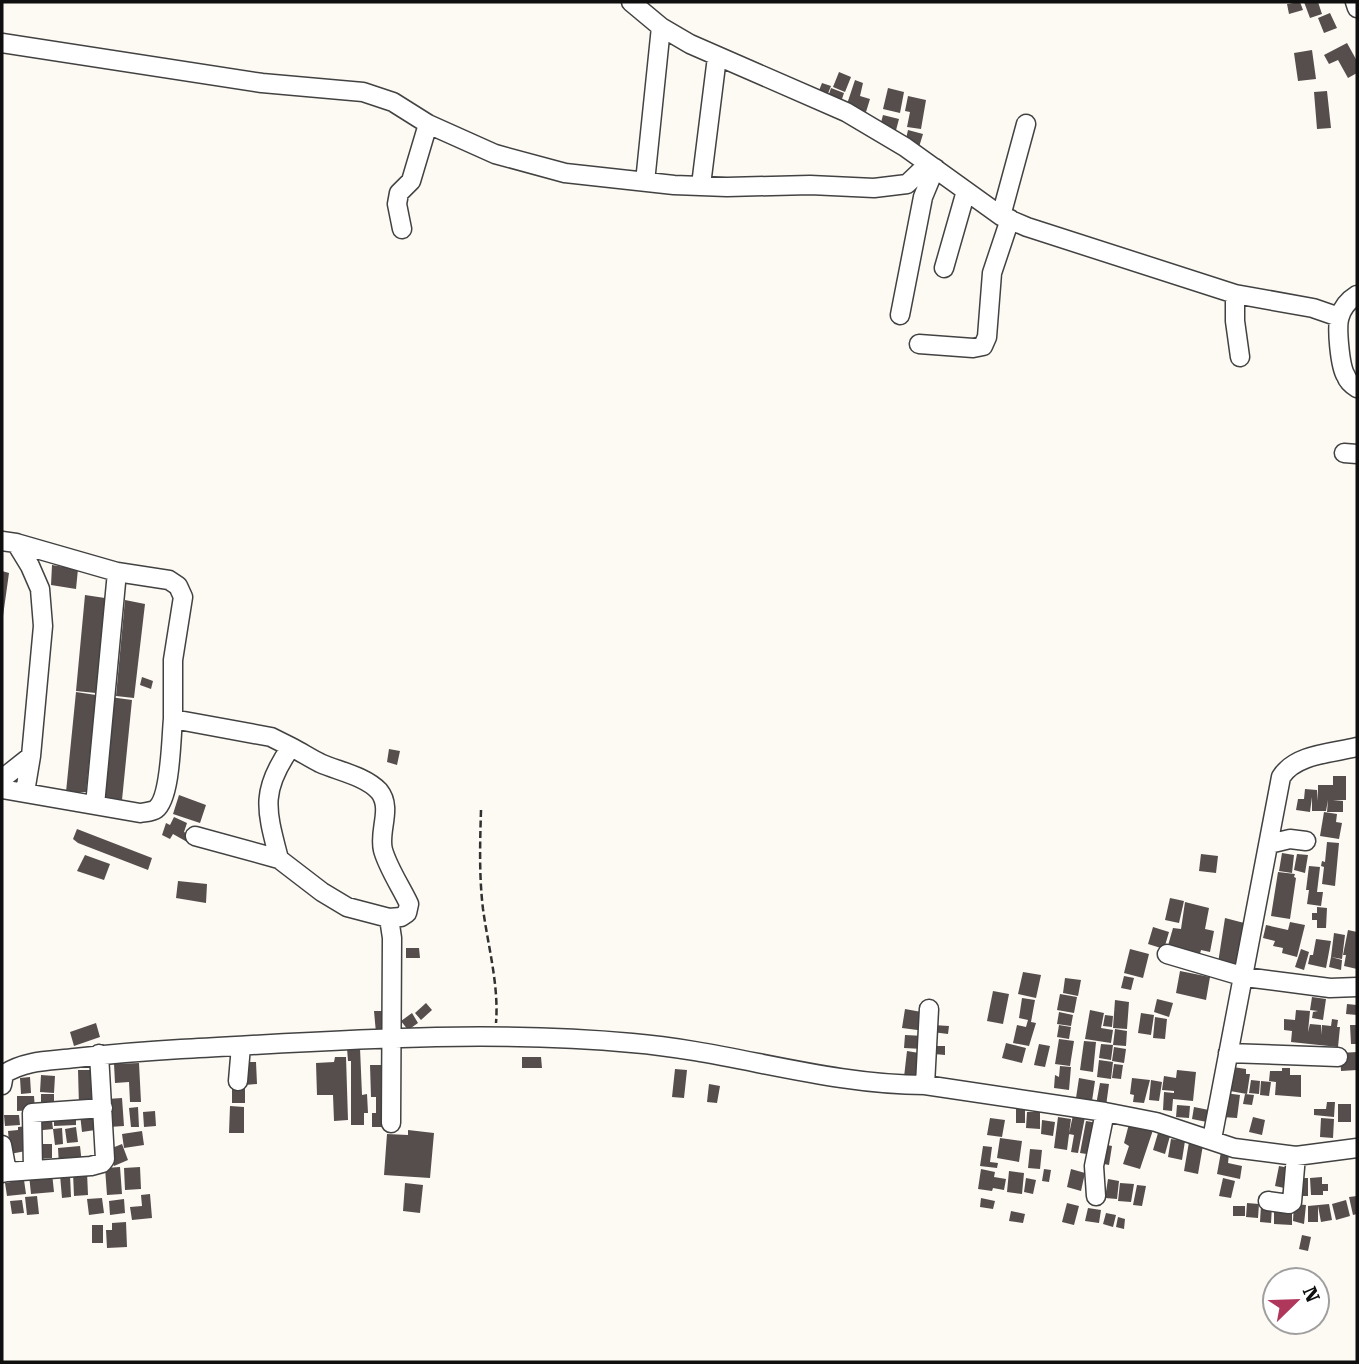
<svg xmlns="http://www.w3.org/2000/svg" width="1359" height="1364" viewBox="0 0 1359 1364" font-family="'Roboto Serif',serif">
<rect width="100%" height="100%" fill="#fdf9f3"/>
<!-- building -->
<path fill="#564e4d" d="M1300,2l3,8 -14,4 -2,-10z
M1304,2h14l4,12 -12,4z
M1330,13l7,15 -13,5 -6,-15z
M1347,43l10,18v12l-9,5 -10,-18 -9,4 -5,-9z
M1312,50l4,29 -18,2 -4,-28z
M839,72l12,5 -6,15 -12,-5z
M855,80l8,3 -3,13 10,3 -4,13 -6,-2 -2,4 -13,-4z
M822,83l9,3 -6,15 -9,-3z
M831,88l13,5 -3,9 -13,-5z
M888,88l16,4 -4,21 -17,-4z
M1327,91l4,37 -14,1 -3,-37z
M908,96l18,4 -5,29 -14,-2 3,-15 -5,-1z
M883,115l16,4 -4,15 -16,-4z
M908,130l15,4 -4,13 -14,-4z
M52,565l26,4 -2,20 -25,-4z
M2,571l7,2 -6,43h-1z
M85,595l20,3 -9,95 -20,-2z
M125,600l20,4 -11,94 -18,-2z
M142,677l11,4 -2,8 -11,-4z
M76,692l20,3 -10,97h-20z
M110,697l22,3 -10,100 -22,-3z
M389,749l11,2 -3,14 -10,-3z
M1333,776h13v24h-13l10,1v11h-16l1,-12 -2,11h-14v-14l-2,15 -14,-2 2,-11h6l1,-10 12,1 1,11v-16h15z
M179,795l27,10 -6,18 -27,-9z
M1324,812l13,2 -1,8 6,1 -3,16 -19,-3z
M174,817l13,6 -3,9 8,4 -3,7 -16,-9 -3,5 -8,-4 4,-12 4,2z
M77,829l75,29 -4,12 -70,-27 -5,-4z
M1327,842l12,1 -4,43 -13,-2 2,-17 -3,-1 1,-5 3,1z
M1282,853l12,2 -2,18 -13,-2z
M1201,854l17,2 -2,17 -17,-2z
M1297,854l11,1 -3,18 -11,-3z
M85,855l25,9 -6,16 -27,-9z
M1309,866l11,1 -3,25h6l-2,14 -14,-2 2,-14h-3z
M1278,872l17,2 -1,3 2,1 -6,41 -19,-3z
M178,881l29,3 -1,19 -30,-5z
M1170,898l14,3 -5,22 -14,-3z
M1185,902l24,6 -4,21 9,2 -4,21 -9,-2 -2,8 -32,-9 6,-21 8,1z
M1317,907l10,1 -1,20h-9v-8h-5v-7h5z
M1225,918l23,6 -10,44 -20,-5z
M1290,922l15,3 -8,32 -15,-4 1,-5 -10,-2 2,-5 -12,-3 3,-13 22,5z
M1153,927l16,5 -5,17 -16,-5z
M1348,930l9,2v37l-13,-3 2,-11h-3z
M1334,933l11,2 -3,24 -11,-2z
M1316,939l15,2 -5,27 -18,-4 2,-9h3z
M406,948h13l1,10h-14z
M1130,949l19,5 -6,24 -19,-5z
M1301,949l8,3 -5,18 -9,-3z
M1331,957l11,3 -1,10 -12,-3z
M1180,971l30,6 -4,23 -30,-7z
M1023,972l18,3 -5,23 -18,-4z
M1124,976l10,2 -3,12 -10,-2z
M1065,978l16,2 -3,16 -15,-3z
M993,991l16,3 -6,30 -16,-3z
M1060,994l17,3 -3,16 -17,-3z
M1312,997l14,2 -3,21 -11,-2 1,-6 5,-1 -8,-1z
M1022,998l13,2 -4,22 5,1 -7,23 -16,-3 4,-18 9,2 2,-7 -9,-2z
M1157,999l16,4 -4,14 -15,-5z
M1115,1000l14,2 -2,27 -14,-1z
M426,1003l6,7 -11,10 -6,-7z
M1347,1004l10,1v10l-11,-1z
M905,1009l22,4 -2,18 -23,-3z
M1090,1010l14,3 -3,15 12,2 -2,13 -26,-4z
M1296,1010l14,1 -2,21 2,-8 11,1v10l1,-10 9,1 1,-7 6,1 -1,7h3l-2,20 -47,-5 1,-11 -8,-1v-11l11,1z
M374,1011h12l1,21 -11,1z
M1059,1012l14,3 -2,11 -14,-2z
M412,1013l6,10 -10,7 -7,-9z
M1141,1013l13,2 -3,20 -13,-2z
M1105,1015l8,1 -1,11 -9,-1z
M1155,1017l12,2 -2,20 -12,-1z
M96,1023l4,14 -26,9 -4,-14z
M933,1025l16,1 -1,8 -16,-2z
M1059,1025l12,2 -2,12 -12,-2z
M1350,1025h7v19h-6z
M1115,1029l12,2 -1,15 -13,-1z
M905,1035l19,1 -1,13 -19,-1z
M1059,1039l15,2 -4,25 -15,-2z
M1084,1041l12,1 -3,30 -13,-2z
M1006,1043l20,5 -4,15 -20,-5z
M1039,1044l11,2 -5,21 -11,-2z
M1101,1044l12,1 -2,15 -12,-2z
M934,1046h11v9l-11,-1z
M1114,1047l12,2 -2,14 -12,-2z
M347,1048h13l2,47 5,-1 1,19h-4v12h-13v-64h-3z
M907,1051l18,3 -3,25 -18,-2z
M1357,1052v18l-16,1 -1,-18z
M335,1057h11l2,63 -14,1 -1,-26h14h-30l-1,-32 18,-1z
M522,1057h19l1,11h-20z
M1099,1060l14,2 -2,17 -14,-2z
M244,1062h12l1,22 -12,1z
M139,1063l2,39h-11l-1,-20 -14,1 -1,-19z
M1114,1064l9,1 -2,14 -9,-1z
M370,1065h18l1,62h-17v-14h4v-16h-5z
M1060,1066l11,1 -2,23 -15,-2 1,-13 4,2z
M1233,1067l13,2v5h4l-3,20 -17,-3z
M1282,1068h8v7h11v22l-26,-2 1,-13 -7,-1 1,-10h12z
M675,1069l12,1 -3,28 -12,-1z
M78,1070h22v36h-21z
M1177,1070l19,2 -3,29 -20,-2 -1,12 -9,-1 1,-18 10,1v-2l-12,-1 2,-14 12,2z
M41,1075l14,1 -1,17 -14,-1z
M30,1077l1,16 -10,1 -1,-16z
M1079,1078l16,3 -3,20 -16,-3z
M1132,1078l18,2 -6,23 -11,-1 1,-7 -4,-1z
M1151,1080l11,2 -3,19 -10,-1z
M1251,1080l9,1 -1,13 -10,-1z
M1261,1081l10,1 -2,14 -9,-1z
M1100,1083l9,1 -3,22 -10,-1z
M232,1084l13,1v18h-13z
M709,1084l11,2 -3,17 -10,-1z
M1225,1093l15,2 -3,23 -15,-1z
M41,1094h13v17h-13z
M1245,1094l9,1 -2,10 -9,-1z
M17,1096h17l1,14 -18,1z
M122,1098l2,28 -15,1 -2,-28z
M1327,1102h8l-1,15 -20,-2v-6h12z
M1338,1104h13v18h-13z
M1177,1105l13,1 -1,12 -13,-1z
M230,1106l14,1v26h-15z
M138,1107l1,20h-8l-2,-19z
M1194,1107l15,3 -2,12 -15,-3z
M1016,1108h9v15h-9z
M155,1111l1,15 -12,1 -1,-15z
M1027,1112h13v17l-14,-1z
M51,1113l2,16 -19,2 -1,-16z
M93,1113l2,17 -13,2 -2,-18z
M76,1114v11l-22,1v-11z
M4,1115h15l1,10 -15,1z
M1073,1115l12,2 -7,36 -7,-1 3,-17 -5,-1z
M1058,1117l13,2 -4,31 -13,-2z
M1253,1117l12,3 -3,15 -13,-3z
M990,1118l15,2 -3,17 -15,-2z
M1321,1118l13,1 -1,19 -13,-1z
M1042,1120l13,2 -2,14 -12,-2z
M1130,1120l23,10 -13,39 -17,-5 6,-18 -5,-3z
M1086,1121l12,2 -5,32 -13,-2z
M29,1126l2,24 -21,4 -2,-23 10,-1v-3z
M76,1127l2,15 -11,1 -2,-14z
M62,1128l1,16 -8,1 -2,-16z
M408,1130l26,3 -4,45 -46,-3 3,-41 21,1z
M142,1131l2,14 -20,3 -2,-14z
M1158,1133l12,3 -5,18 -12,-4z
M1000,1138l22,3 -3,21 -22,-4z
M1171,1139l14,2 -3,19 -14,-3z
M1189,1142l14,3 -5,29 -14,-3z
M37,1144h15v14l-14,1z
M122,1144l6,16 -14,6 -7,-16z
M1102,1144l10,2 -3,19 -10,-2z
M80,1146l2,18 -23,2 -1,-18z
M983,1146l9,1 -2,15 8,1 -1,5 -17,-2z
M1030,1149l12,1 -2,19 -12,-1z
M1221,1152l8,2 -1,9 14,3 -2,13 -23,-5z
M1279,1166l15,3 -5,20 -14,-3z
M120,1167l2,27 -15,1 -2,-27z
M140,1167l1,22 -16,1 -1,-22z
M981,1169l14,3 -1,5 12,2 -2,11 -11,-2 -1,3 -14,-2z
M1044,1169l7,1 -2,12 -7,-1z
M1071,1169l14,4 -4,18 -14,-4z
M1009,1171l15,2 -2,21 -15,-2z
M87,1172l1,23 -14,1 -1,-23z
M52,1173l2,19 -23,2 -2,-19z
M60,1175h10l1,22 -9,1z
M1322,1177v7h6v7h-5v4h-12l-1,-17z
M1026,1178l10,2 -3,14 -9,-2z
M1223,1178l12,3 -4,17 -12,-2z
M1297,1178h11v18h-11z
M1108,1179l11,2 -2,18 -12,-1z
M24,1180l2,14 -19,2 -2,-13z
M405,1183l18,2 -3,28 -17,-2z
M1120,1183l14,1 -3,18 -13,-1z
M1137,1185l9,1 -4,20 -9,-1z
M150,1194l2,24 -20,2 -2,-13 12,-1 -1,-11z
M37,1196l2,18 -12,1 -2,-18z
M1357,1196v18l-4,1 -4,-18z
M102,1198l2,15 -15,2 -2,-16z
M981,1198l14,3 -2,8 -13,-2z
M124,1199l1,14 -15,2 -1,-14z
M22,1200l2,13 -12,1 -2,-13z
M1346,1200l4,16 -14,4 -4,-16z
M1067,1203l12,3 -5,19 -12,-3z
M1247,1203l12,1 -1,14 -12,-1z
M1294,1204l12,1 -2,19 -11,-3z
M1329,1204l3,16 -11,2 -3,-16v16h-10v-16z
M1261,1205l11,1 -1,17 -11,-1z
M1274,1205l18,1v19l-18,-1z
M1233,1206h12v10h-12z
M1088,1208l13,2 -2,13 -14,-2z
M1011,1211l14,3 -2,9 -14,-2z
M1106,1213l10,2 -3,12 -10,-3z
M1118,1217l7,2 -1,10 -8,-2z
M126,1222l1,25 -20,1 -1,-18h6v-7z
M92,1225h11v18h-11z
M1302,1235l9,2 -3,14 -9,-2z"/>
<g fill="none" stroke-linecap="round" stroke-linejoin="round">
<!-- minor casing -->
<g stroke="#424242" stroke-width="21">
<path id="minor" d="M631,2l30,25 29,17 156,68 59,35 96,69 26,11 208,67 78,14 26,9
M1355,2l2,6
M2,43l260,40 101,9 30,10 35,22 67,30 70,19 109,12 53,2 83,-2 64,3 33,-4 21,-20
M645,182l16,-155
M701,185l16,-128
M1001,216l25,-92
M402,229l-5,-25 2,-11 12,-12 17,-57
M944,268l22,-77
M1235,294v27l5,36
M1357,295c-8,5 -14,11 -17,21 -4,10 0,51 6,60 2,6 6,9 11,12
M900,315l23,-118 12,-29
M919,344l54,4 10,-2 4,-9 5,-64 18,-54
M1344,453l13,1
M2,541l14,2 14,23 10,23 3,37 -12,130 -6,36
M16,543l101,29 52,8 9,6 5,11 -10,63v59l98,18 20,10c-31,44 -25,62 -12,112
M2,779l29,-23
M2,789l138,24c5,-1 12,-1 16,-4 15,-12 15,-71 17,-90
M95,805l22,-233
M195,836l84,23 43,33 25,15 42,11 12,-1 6,-4 2,-9c-8,-17 -21,-36 -26,-54 -5,-19 10,-42 -4,-59 -14,-15 -41,-20 -59,-28 -10,-5 -19,-11 -29,-16
M1269,844l21,-5 16,2
M389,918l3,20 -1,185
M1167,954l78,23 85,11 27,-1
M1228,1053l110,4
M238,1081l3,-35
M2,1085l2,-11c22,-14 46,-13 71,-16 36,-4 71,-7 106,-9 150,-8 300,-20 451,-6 98,8 194,42 293,42l180,27 51,10 78,26 62,8 61,-8
M925,1085l4,-76
M1212,1139l69,-362c14,-23 52,-24 76,-30
M2,1145l5,27 -5,1
M33,1170l-1,-57 71,-5
M7,1172l84,-6 11,-3 3,-4 -6,-105
M1096,1196l-2,-30 11,-54
M1268,1201l21,3 3,-2 4,-46"/>
</g>
<!-- path -->
<path stroke="#313131" stroke-width="2.5" stroke-dasharray="7 3.5" stroke-linecap="butt" d="M481,810c-1,33 -2,66 2,99 5,37 16,76 13,114"/>
<!-- minor -->
<use href="#minor" stroke="#fff" stroke-width="18"/>
</g>
<!-- border -->
<rect width="1359" height="1364" fill="none" stroke="#0f0f0f" stroke-width="7"/>
<!-- north arrow -->
<g transform="translate(1296 1301) rotate(67)"><circle r="33" fill="#ffffff" stroke="#9f9f9f" stroke-width="2"/>
<path d="M0-5L12 26L0 18L-12 26Z" fill="#af375c"/>
<text y="-10" font-size="19" font-weight="bold" text-anchor="middle" fill="#0f0f0f">N</text>
</g>
</svg>
